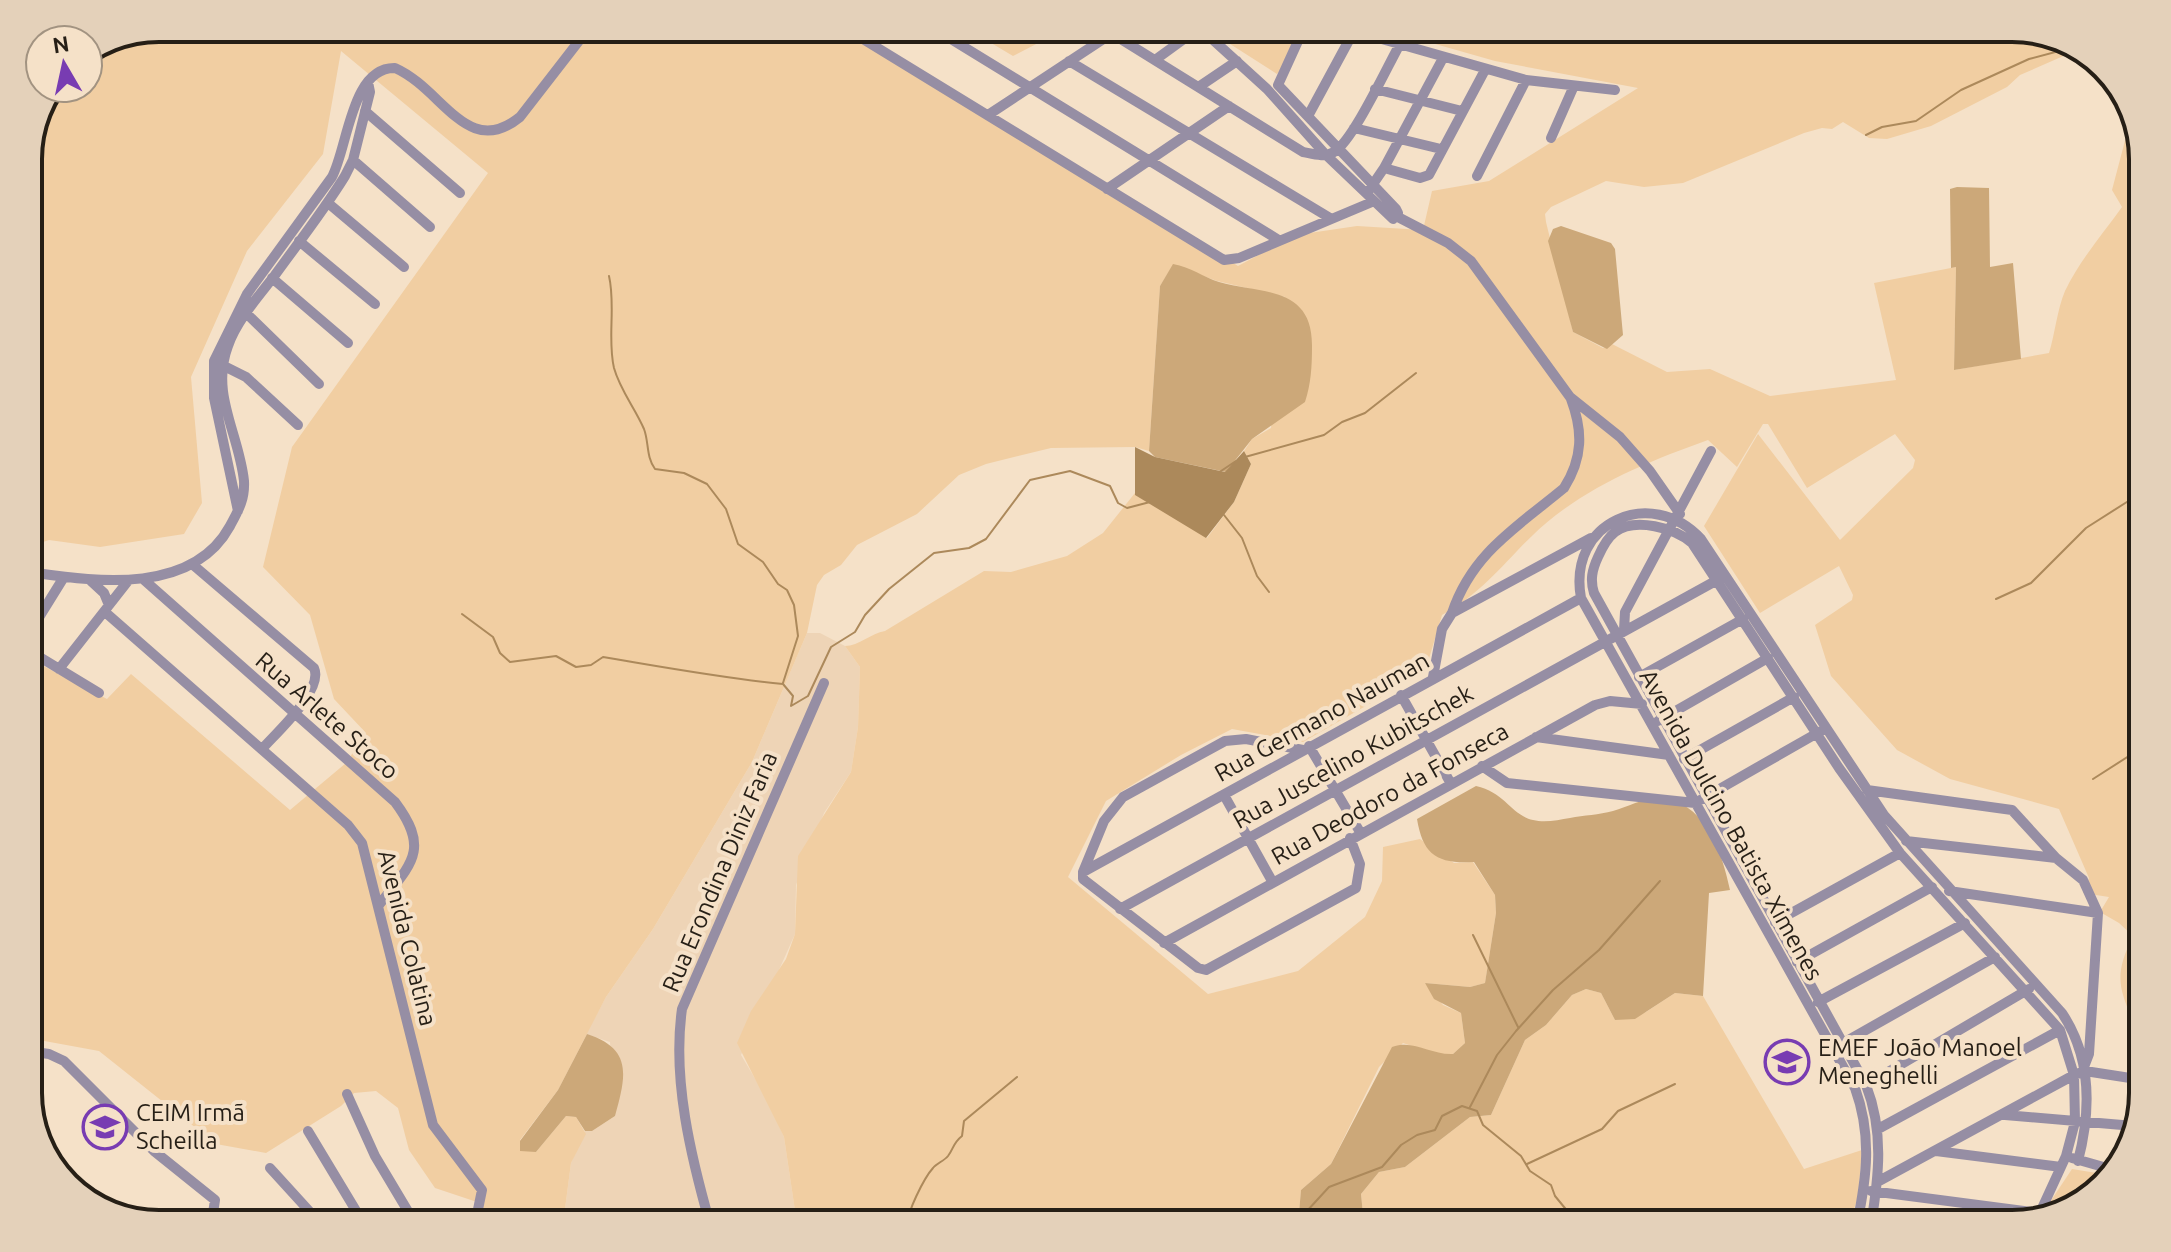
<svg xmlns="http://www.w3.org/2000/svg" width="2171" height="1252" viewBox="0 0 2171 1252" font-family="Ubuntu,sans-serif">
<rect width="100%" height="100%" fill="#f5e1c8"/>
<!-- built -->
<path fill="#eed4b6" d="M807,633h13l25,13 15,21 -2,60 -7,45 -27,41 -28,72 -1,49 -54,121 25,42 18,40 13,87h-234l8,-61 14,-32h7l23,-15 -5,-74 -24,-8 20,-37 47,-68 99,-167z"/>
<!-- green -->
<path fill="#f1cea2" d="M159,28h693l386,238 58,-31 61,-9 66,4 9,-39 57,-10 149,-93 -143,-27 -116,-33h633l65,17 10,9h-19l-48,21 -13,12 -76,39 -44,13 -18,-1 -26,-16 -11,7 -10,-1 -18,5 -121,50 -39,4 -38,-6 -55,26 -6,7 1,8 27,110 30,16 9,-4 55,28 43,-3 60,27 126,-16 -22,-97 82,-16 -2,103 95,-17c6,-19 8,-43 16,-62 15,-31 37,-56 57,-84l-10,-17 15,-57 8,-6 8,24v885l-6,-5c-17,-42 -25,-52 -4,-95l-14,-13 -19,-11 9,-15 -26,-4 6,-15 -30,-69 -109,-30 -53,-29 -66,-74 -16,-51 37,-25 1,-5 -14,-29 -79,47 -56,-87 54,-92 82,106 73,-72 2,-8 -20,-26 -88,54 -39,-64h-5l-26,43 -29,-27c-53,19 -106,40 -152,75 -42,32 -64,73 -114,100l-17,57 -122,70 -71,-13 -51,26 -75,46 -38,76 140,117 90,-23 67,-54 17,-36 1,-34 37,-8 34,24 19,-1 22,33 1,18 -11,70 -15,4 -45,-4 18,22 18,8 4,30 -12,11 -15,1 -35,-12 -24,24 -48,97 -30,26 -3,34h-501l-13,-87 -47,-94 14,-32 35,-52 9,-25 3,-78 53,-84 7,-45 2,-60 -15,-21c14,0 26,-13 40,-15l99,-60 27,1 56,-16 36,-23 32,-40 72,45 27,-36 17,-38 -7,-13 8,-12 19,-11 14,-131 -68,-16 -44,-16 -13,21 -11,165 -14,-4 -84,1 -65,16 -27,11 -42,39 -60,31 -16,20 -17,10 -7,10 -10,48 -55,129 -99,167 -47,68 -48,93 -38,50 16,12 30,-36 10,1 10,17 -15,29 -8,61h-93l10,-21 -45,-15 -26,-38 -11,-42 -22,-17 -22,2 -13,13 -75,47 -50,-9 -117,-93 -71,-13v-304l4,-7 -4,-8v-61l79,41 24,-25 159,136 56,-47 20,-30 -32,-34 -24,-84 -47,-48 29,-120 196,-274 -147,-122 -18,103 -76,97 -56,126 11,126 -18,31 -84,13 -51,-7 -21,7v-396l29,-63h31v-31z
M966,28h101l-54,28z
M1205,28h106l-34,46z
M1586,989l15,4 14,27 31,-8 29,-19 28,3 101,173 58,-19 -4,47 -9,27h-485l-3,-30 18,-22 26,-5 65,-50 21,-2 34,-75 21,-15 26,-30z
M2072,1169l37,6 -31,31 -38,11z"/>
<!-- forest -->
<path fill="#cca879" d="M1957,187l32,1 1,79 23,-4 8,96 -67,11 2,-103 -5,1 -1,-79z
M1561,226l50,17 4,6 8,86 -16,14 -34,-17 -25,-91 5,-12z
M1173,264c18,3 30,13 46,18 43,12 94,4 93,65 0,19 -1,37 -7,55l-53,37 -26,33 -71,-15 -6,-6 11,-165z
M1476,786c30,7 35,29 57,34 12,3 25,0 37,-2 14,-3 29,-3 43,-7 17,-5 35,-16 54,-12 41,9 55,54 63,91l-21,3 -6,103 -28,-3 -40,26 -20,1 -14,-27 -15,-4 -14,6 -26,30 -21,15 -34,75 -21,2 -65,50 -26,5 -18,22 3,30h-66l3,-34 30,-26 61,-117c22,-8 38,8 61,7l12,-11 -4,-30 -27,-14 -9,-16 45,4 15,-4 11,-70 -1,-18 -21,-33c-37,2 -51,-7 -57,-43z
M587,1034c46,15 39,42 28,82l-23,15h-7l-9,-14 -10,-1 -30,36 -16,-1v-10l38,-51z"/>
<!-- water -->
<path fill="#ac895b" d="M1135,447l20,10 70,15 19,-21 7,13 -17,38 -28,36 -71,-43z"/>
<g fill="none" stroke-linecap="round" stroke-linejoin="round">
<!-- stream -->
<path stroke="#ac895b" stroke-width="2" d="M1866,135l16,-8 34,-6 45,-31 68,-31 49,-13
M609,276c7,30 -2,63 5,92 6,22 21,40 30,61 5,13 2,28 11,40l29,4 23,11 19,25 12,35 25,18 15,22 9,6 7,15 4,31 -15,47
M1245,457l79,-22 18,-13 23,-9 51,-40
M1218,473l18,-12
M1224,515l18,23 15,38 12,16
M1996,599l35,-16 55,-55 44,-28 6,-13 7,-3
M462,614l31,23 7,16 10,9 46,-6 20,11 15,-2 12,-8c60,10 119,21 180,27l10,12 -2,10 17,-10 23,-49 24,-15 10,-17 24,-26 45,-36 35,-5 17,-9 44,-59 40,-9 40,15 8,17 9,5 23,-6
M2093,779l50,-32
M1473,935l45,92
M1470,1107l27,-52 19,-24 37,-41 46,-40 61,-69
M1527,1164l75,-35 16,-18 57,-27
M908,1224c-2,-10 16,-46 25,-56 4,-5 11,-7 15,-12 6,-8 5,-13 14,-20l2,-15 53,-44
M1295,1224l34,-37 53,-20 19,-22 16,-10 18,-5 7,-14 20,-10 15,5 6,14 38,31 9,15 21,14 4,11 23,28"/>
<!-- minor -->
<path stroke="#968ea4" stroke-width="10" d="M845,28l379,232 15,-2 133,-56
M933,28l344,211
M1200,28l67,61 59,66 67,64 5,-6 -2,-4 -118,-124 26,-57
M1343,28l183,52 89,10
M1111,33l192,119c10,2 22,6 31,0 19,-11 53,-85 66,-108
M1155,60l44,-32
M1069,61l261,157
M1200,86l37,-25
M1375,89l87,22
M365,111l95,82
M988,115l132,-87
M1308,116l46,-85
M1354,128l87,21
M1551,138l22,-50
M353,160l77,67
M1384,168l36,10 9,-3 56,-105
M1477,176l49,-96
M1107,189l122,-83
M1369,190l15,-22 59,-110
M328,203l76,64
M1396,216l52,27 23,18 99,136 50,40 30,34 30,43
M299,241l76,63
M272,278l76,65
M247,314l72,70
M220,364l26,13 52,48
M238,511l-24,-113v-37l33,-67 85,-117c16,-30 19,-110 63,-109 48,21 72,92 125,49l69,-89
M192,564l122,104c10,22 -37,64 -52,81
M36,573c63,9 157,21 194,-47 8,-15 15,-26 14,-45 -5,-48 -34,-87 -16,-135 9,-26 31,-50 47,-71 24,-33 49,-65 70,-99l8,-16 17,-68 -2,-10
M143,579l252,223c36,48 16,62 -16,103
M91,581l13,12 5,12
M105,612l243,213 14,18 71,282 49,65 -7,34
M1452,613c20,-60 65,-86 112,-125 19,-30 19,-57 7,-89
M1624,630l1,-18 86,-161
M28,635l36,-58
M28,650l71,43
M59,669l69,-88
M1433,677l9,-48 10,-16 139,-75
M1639,677l104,-58
M1401,695l49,87
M1658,721l110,-63
M1536,737l133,18
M1309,746l51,86
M1303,750l-57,-11 -21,2 -102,56 -19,24 -21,51v7l115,89 8,2 150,-82 4,-24 -10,-26
M1684,759l110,-62
M1482,766l25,17 188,20 126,-72
M1867,790l145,20 44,48 27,22 15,33 -9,141 -5,13
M1224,795l48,86
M1906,841l150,17
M1083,872l498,-274
M1949,891l149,22
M1120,909l601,-331
M1775,922l125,-69
M1164,943l431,-238 15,-4 32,3
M1797,962l135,-75
M1818,1002l147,-79
M1843,1043l152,-86
M28,1051l21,3 15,7 90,90 61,49 -2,13 6,11
M1866,1085l163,-96
M347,1094l28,62 34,57 30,11
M2005,1115l129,11
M1878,1129l182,-99
M308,1131l56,93
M1936,1151l125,16
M2072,1158l42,12
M270,1168l51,56
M1879,1181l195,-106 11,-4 58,9
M1871,1191l169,22
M201,1224l12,-11
M402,1224l7,-11
M513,1224h11
M710,1224c-19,-67 -38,-145 -28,-215l142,-326
M1857,1224c10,-48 15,-89 -2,-136l-274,-490c-14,-76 70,-113 120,-59l183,276 178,198c30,45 29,98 16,148
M1871,1224c8,-48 13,-93 -5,-139l-272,-492c-4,-13 -2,-23 4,-36 4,-9 9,-19 17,-25 20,-15 60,-4 77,11l147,225 61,85 160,177 14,45 1,47 -9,34 -28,61"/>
</g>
<!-- icons -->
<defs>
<g id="school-ring" transform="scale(2.3)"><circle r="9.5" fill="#f5e1c8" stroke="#783cb2" stroke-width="1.5"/><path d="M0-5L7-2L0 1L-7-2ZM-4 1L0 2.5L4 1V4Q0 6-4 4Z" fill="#783cb2"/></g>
</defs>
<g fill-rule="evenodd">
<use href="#school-ring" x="1787" y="1062"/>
<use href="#school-ring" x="105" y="1127"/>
</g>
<g text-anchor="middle" stroke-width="8" stroke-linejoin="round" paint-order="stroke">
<!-- street labels -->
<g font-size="24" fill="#261f16" stroke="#f5e1c8">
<text transform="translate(327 716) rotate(41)" y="8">Rua Arlete Stoco</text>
<text transform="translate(1322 717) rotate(-29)" y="8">Rua Germano Nauman</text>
<text transform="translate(1353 757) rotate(-29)" y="8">Rua Juscelino Kubitschek</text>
<text transform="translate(1390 794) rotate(-29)" y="8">Rua Deodoro da Fonseca</text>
<text transform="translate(1731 825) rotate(61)" y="8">Avenida Dulcino Batista Ximenes</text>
<text transform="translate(720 872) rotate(-67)" y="8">Rua Erondina Diniz Faria</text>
<text transform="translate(407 938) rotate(76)" y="8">Avenida Colatina</text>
</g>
<!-- poi labels -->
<g font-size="24" fill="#261f16" stroke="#f5e1c8" text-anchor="start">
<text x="1818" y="1056">EMEF João Manoel<tspan x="1818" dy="28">Meneghelli</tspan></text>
<text x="136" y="1121">CEIM Irmã<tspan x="136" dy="28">Scheilla</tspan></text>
</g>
</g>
<!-- crop -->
<path d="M0 0H2171V1252H0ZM159 42H2012A117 117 0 0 1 2129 159V1093A117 117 0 0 1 2012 1210H159A117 117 0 0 1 42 1093V159A117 117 0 0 1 159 42Z" fill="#e4d1ba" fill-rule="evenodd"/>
<path fill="none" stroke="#261f16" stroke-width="4" d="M159 42H2012A117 117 0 0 1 2129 159V1093A117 117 0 0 1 2012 1210H159A117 117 0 0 1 42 1093V159A117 117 0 0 1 159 42Z"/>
<!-- north arrow -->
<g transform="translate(64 64) rotate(351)"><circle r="38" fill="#f5e1c8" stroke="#a29381" stroke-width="2"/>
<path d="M0-6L14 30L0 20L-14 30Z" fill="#783cb2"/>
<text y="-12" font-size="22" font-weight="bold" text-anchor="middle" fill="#261f16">N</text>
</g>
</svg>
